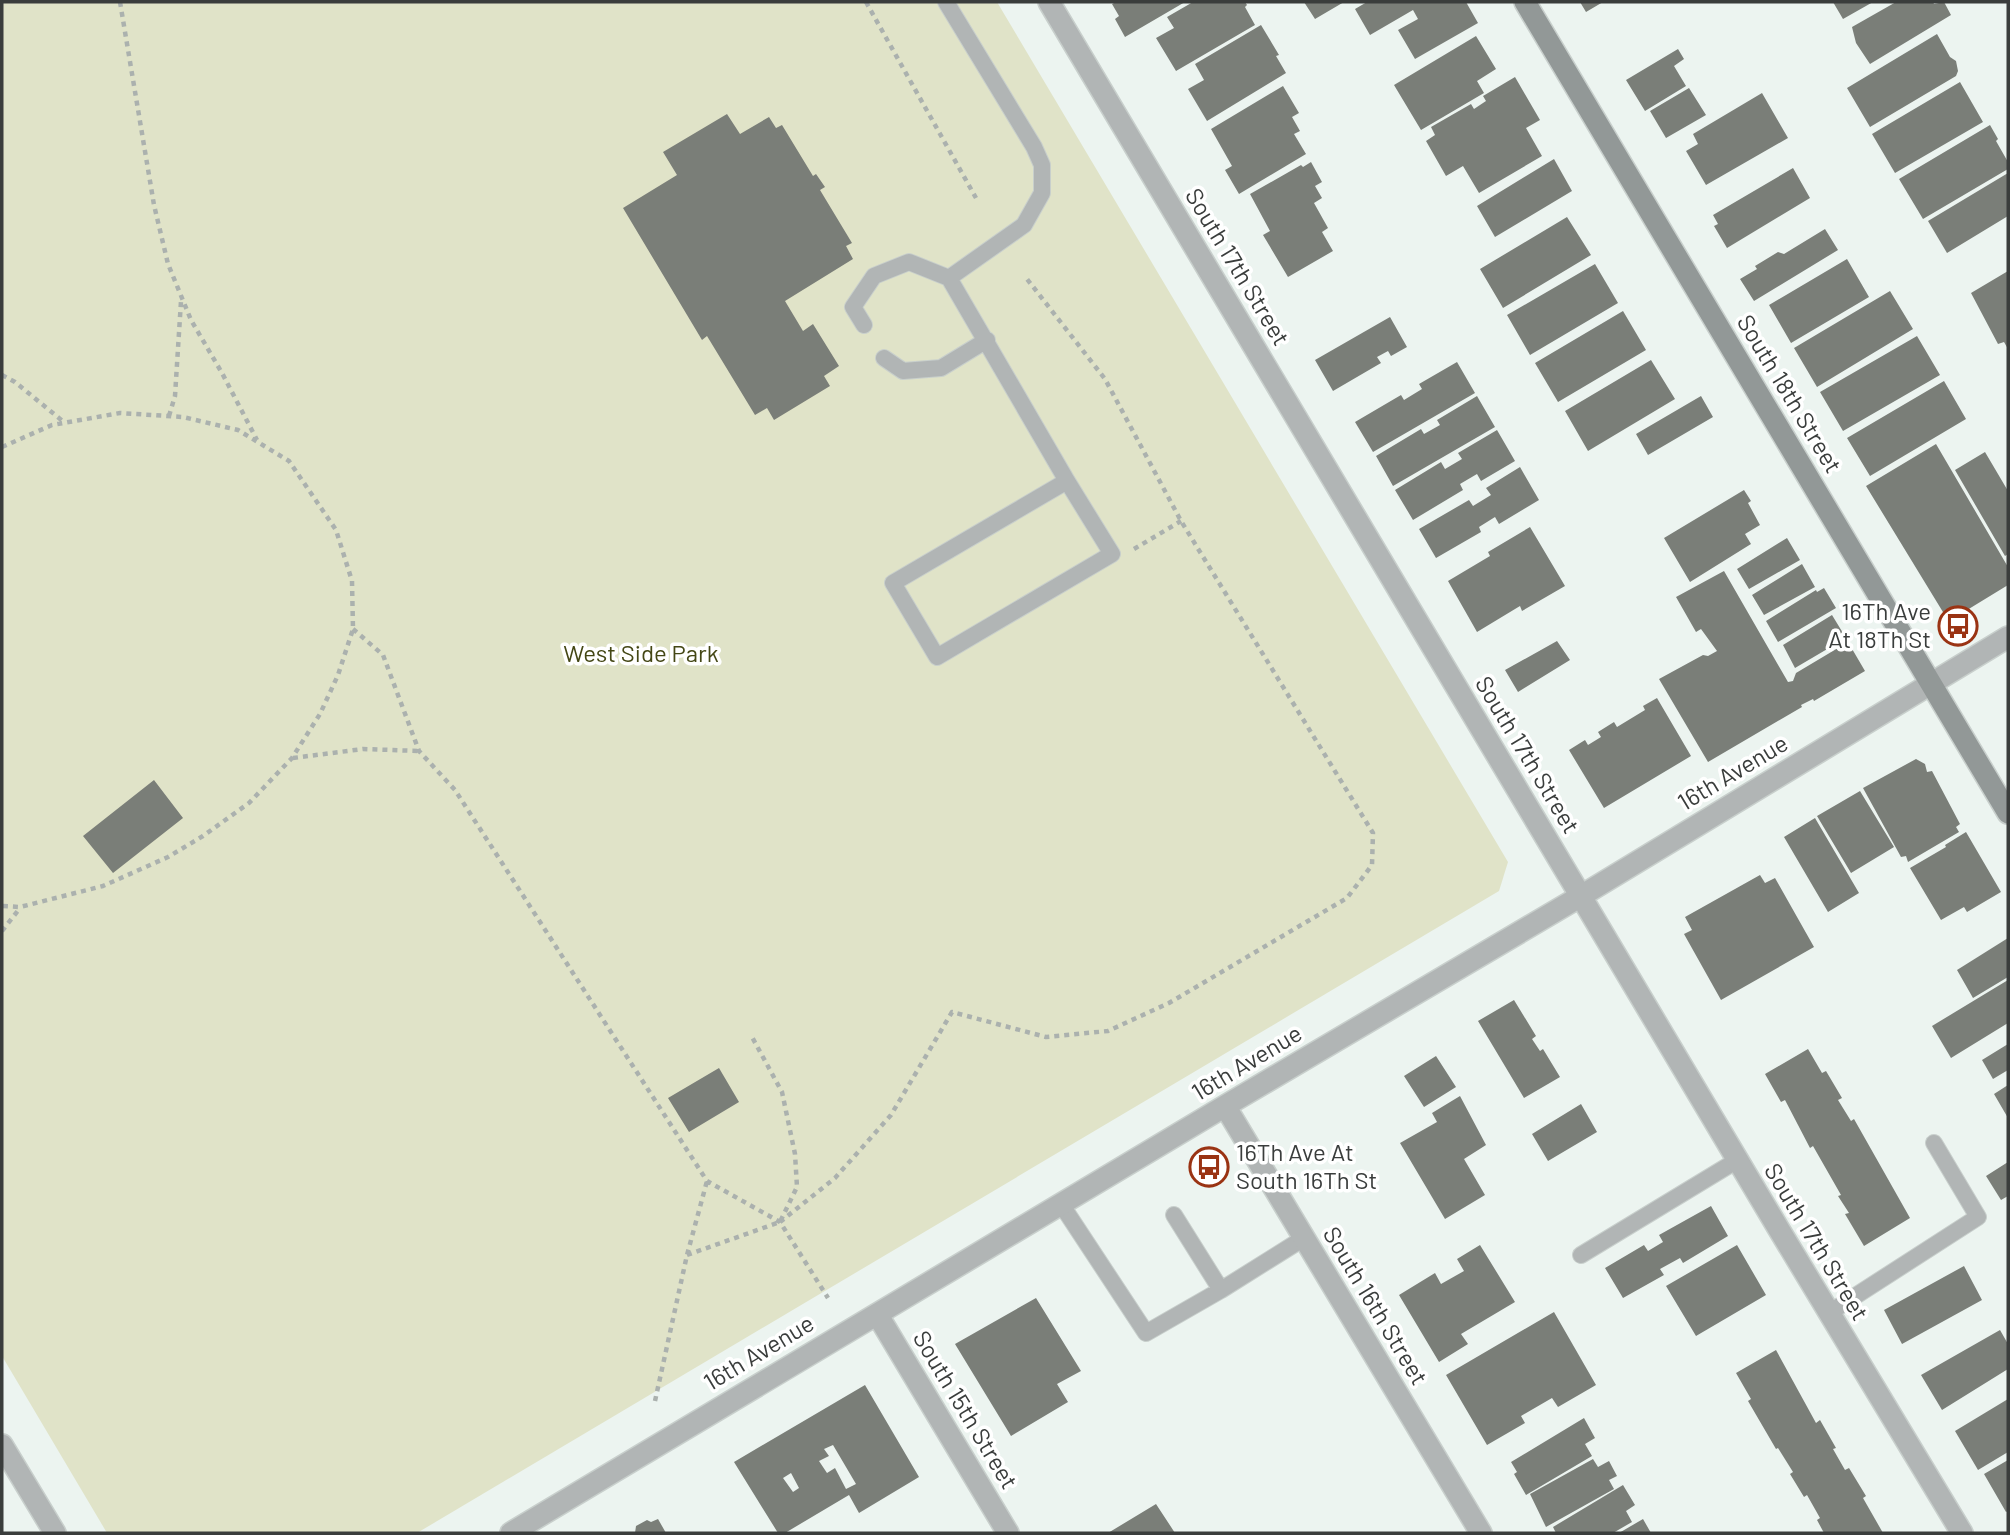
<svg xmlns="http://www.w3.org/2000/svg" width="2010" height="1535" viewBox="0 0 2010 1535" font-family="Barlow,sans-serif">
<rect width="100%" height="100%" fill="#ecf4f0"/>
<!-- green -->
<path fill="#e0e3c8" d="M2,2h995l511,860 -9,29 -1082,642h-310l-105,-177z"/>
<!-- building -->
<path fill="#7a7e78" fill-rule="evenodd" d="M1116,2h69l-60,35 -10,-18 4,-3 -7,-12z
M1193,2h52l2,3 -2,2 10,18 -79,46 -20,-33 18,-10 -7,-11z
M1304,2h40l-29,17z
M1367,2h99l12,21 -63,36 -17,-29 20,-11 -5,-9 -43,25 -15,-26z
M1580,2h23l-17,10z
M1833,2h40l-30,17z
M1896,2h37l1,2 10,-2 7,13 -81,49 -14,-21 -4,-16z
M1261,25l18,30 -3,1 10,17 -79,48 -19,-32 16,-9 -9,-16z
M1937,34l13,23 6,4 2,10 -2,5 -86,51 -23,-39z
M1476,36l20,33 -19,12 7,12 -63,37 -27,-45z
M1678,49l6,10 -10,7 12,20 -41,25 -19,-31z
M1515,77l25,43 -14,8 16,28 -63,37 -16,-27 -17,10 -20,-35 9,-6 -4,-8 40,-23 3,5 12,-8 -3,-5z
M1960,82l23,40 -88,51 -23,-39z
M1283,86l16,27 -7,4 8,14 -6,3 12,20 -67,40 -14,-24 7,-4 -21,-37z
M1689,88l17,27 -40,23 -16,-27z
M1762,93l26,45 -82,47 -20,-34 12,-7 -5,-10z
M727,114l13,20 29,-17 7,11 6,-3 31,51 3,-2 9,13 -5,3 32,53 -6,3 7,13 -68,42 18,30 10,-7 26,42 -15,10 6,10 -56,34 -7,-12 -12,7 -48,-79 -5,4 -79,-132 54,-33 -14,-23z
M1990,125l8,14 -2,2 12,21v7l-85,50 -24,-40z
M1554,159l18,32 -77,46 -18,-31z
M1311,162l11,20 -7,4 7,12 -8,5 14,25 -6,4 11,19 -45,26 -25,-42 7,-4 -20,-37 51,-29 2,2z
M1793,168l17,30 -83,50 -13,-22 4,-2 -5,-9z
M2008,173v43l-61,37 -19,-32z
M1567,217l24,38 -88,53 -23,-39z
M1825,229l13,21 -84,51 -14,-22 17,-10 -2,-3 23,-14 6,2z
M1847,259l22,38 -78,46 -22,-38z
M1595,264l23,39 -88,52 -23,-40z
M2008,271v78l-4,-7 -6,2 -27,-51z
M1890,291l23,38 -96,58 -23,-39z
M1623,311l23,39 -88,52 -23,-39z
M1390,317l17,30 -16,9 -3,-5 -11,6 4,6 -48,28 -18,-31z
M1917,336l23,39 -97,56 -23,-39z
M1651,360l24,39 -87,52 -23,-40z
M1457,362l18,31 -102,59 -18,-30 46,-27 3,5 18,-11 -3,-5z
M1944,381l22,38 -96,57 -23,-38z
M1477,396l18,31 -102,59 -17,-30 45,-27 3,5 16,-9 -3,-5z
M1701,396l12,21 -65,38 -12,-21z
M1497,430l18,31 -34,20 -4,-7 -17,10 3,6 -50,30 -18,-30 46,-28 4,7 17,-10 -4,-6z
M1936,444l72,123v18l-54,33 -8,-1 -80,-131z
M1985,452l23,39v63l-3,2 -50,-86z
M1520,467l19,33 -40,24 -4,-7 -16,10 2,5 -45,26 -17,-29 50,-29 4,6 18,-11 -5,-7z
M1744,490l7,11 -3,2 12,22 -15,9 6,10 -61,38 -26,-44z
M1530,527l35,59 -43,25 -2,-5 -43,26 -29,-51 42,-25 -2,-4z
M1787,538l13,22 -51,29 -12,-20z
M1802,564l13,23 -51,28 -12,-20z
M1724,571l64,111 5,-1 3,-8 52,-31 17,29 -51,30 -1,-2 -12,6 1,2 -94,55 -49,-83 44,-24 5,1 9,-5 -16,-22 -5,3 -20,-35z
M1824,588l12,20 -58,34 -12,-21 50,-31 1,2z
M1832,615l14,23 -51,30 -12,-23z
M1557,641l13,19 -52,32 -13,-22z
M1657,698l34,58 -87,52 -35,-58 16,-10 3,5 13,-8 -3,-5 16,-10 3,5 28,-17 -2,-4z
M1916,759l9,5 2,8 5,-1 28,53 -4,3 3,5 -51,30 -2,-6 -5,1 -38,-69z
M154,780l29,38 -70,55 -30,-37z
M1860,791l34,56 -43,26 -34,-57z
M1815,818l44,75 -31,19 -44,-75z
M1966,832l35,60 -34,20 -3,-5 -23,13 -31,-52 36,-21 -1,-2z
M1760,875l5,8 10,-5 39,69 -93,53 -37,-66 8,-4 -7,-13z
M2008,938v39l-35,21 -16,-28z
M2008,980v43l-57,35 -19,-32z
M1514,1000l22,36 -4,3 8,12 3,-2 17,28 -36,21 -46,-77z
M2008,1044v26l-15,9 -11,-19z
M1808,1049l14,24 4,-2 16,27 -4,2 13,21 3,-2 56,99 -46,28 -19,-32 4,-1 -11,-17 3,-1 -28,-49 -3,2 -25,-48 -4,2 -16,-28z
M1436,1056l20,31 -32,20 -20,-31z
M719,1068l20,34 -50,30 -21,-34z
M2008,1085v33l-14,-24z
M1460,1096l26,49 -22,14 21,36 -40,24 -45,-76 37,-21 -5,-9z
M1581,1104l16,28 -49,29 -16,-27z
M2008,1162v34l-7,4 -15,-24z
M1711,1206l17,30 -45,27 -3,-5 -20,11 4,6 -41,23 -18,-30 39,-23 4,6 15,-9 -4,-7z
M1480,1245l35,57 -54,32 7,10 -29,18 -40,-67 36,-22 6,11 23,-13 -7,-12z
M1737,1245l29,50 -70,41 -30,-50z
M1964,1266l18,34 -80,44 -18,-34z
M1036,1298l45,73 -24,13 11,18 -57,34 -56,-92z
M1554,1312l42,73 -38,22 -6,-9 -31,18 4,7 -38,22 -41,-70z
M2000,1330l8,14v25l-66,41 -21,-35z
M1776,1350l40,73 4,-3 16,28 -3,1 12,21 4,-2 17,28 -3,2 20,35h-59l-7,-13 3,-2 -13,-23 -3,2 -14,-23 3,-2 -15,-24 -2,1 -28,-48 3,-2 -15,-26z
M865,1385l54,92 -60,36 -10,-18 -64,38h-7l-44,-71zM833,1445l23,39 -10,5 -11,-21 -8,5 -8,-12 10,-5 -5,-7zM791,1473l8,15 -6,4 -10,-14z
M2008,1399v53l-30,18 -23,-39z
M1584,1418l11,20 -10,6 7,12 -66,39 -12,-21 3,-2 -6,-10z
M1593,1459l5,8 11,-6 8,15 -8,4 5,9 -68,38 -16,-33z
M2008,1460v51l-2,1 -22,-38z
M1623,1485l12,20 -9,6 6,11 -19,11h-57l-3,-6z
M1156,1504l19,29h-67z
M658,1519l8,14h-31l1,-7 11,-6 4,2z
M1643,1519l8,14h-32z"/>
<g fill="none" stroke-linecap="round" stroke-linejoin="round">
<!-- lane casing -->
<g stroke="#c8cfcc" stroke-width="18">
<path id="lane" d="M946,2l88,145 8,18v28l-18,32 -75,53
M864,325l-11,-18 21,-31 35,-14 40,16 118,203 45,73 -175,103 -44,-74 174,-102
M884,358l19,13 38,-3 46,-28
M1061,1204l85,129 75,-43 83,-52
M1174,1215l47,75
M1581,1255l155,-94
M1829,1313l149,-96 -44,-74"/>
</g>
<!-- street casing -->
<g stroke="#c8cfcc" stroke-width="24">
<path id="street" d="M1049,2c304,511 605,1023 913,1531
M1225,1106l256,427
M877,1314l131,219
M2,1445l53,88
M511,1533l714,-427 356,-210 427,-259"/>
</g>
<!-- secondary casing -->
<g stroke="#c8cfcc" stroke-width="24">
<path id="secondary" d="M1525,2l483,811"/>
</g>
<!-- path -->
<path stroke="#abb1ae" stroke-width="4.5" stroke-dasharray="5 5" stroke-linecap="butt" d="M120,2l34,203 14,59 23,56 31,53 35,67
M866,2l110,196
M2,375l13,7 50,41
M169,416l6,-20 6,-95
M2,447l50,-22 68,-12 63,4 55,13 51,31 47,69 16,51 1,48 -15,46 -18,39 -28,44 -43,45 -46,33 -35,21 -65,29 -83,21 -18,-1
M1134,549l47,-28
M353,629l30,26 36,96 36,39 252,391 73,41 48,76
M293,758l70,-9 56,2
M2,931l18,-23
M780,1222l55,-44 56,-63 61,-103 94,25 62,-6 61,-28 178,-105 25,-33 1,-32 -192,-312 -76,-142 -78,-100
M687,1255l93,-33 17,-35 -2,-33 -13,-62 -30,-55
M655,1401l32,-146 20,-74"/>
<!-- lane -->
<use href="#lane" stroke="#b1b5b5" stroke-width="16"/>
<!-- street -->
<use href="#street" stroke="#b1b5b5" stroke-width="21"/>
<!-- secondary -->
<use href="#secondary" stroke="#929897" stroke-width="21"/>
</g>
<!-- icons -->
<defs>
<g id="bus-ring" transform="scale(2.0125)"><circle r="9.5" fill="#fff" stroke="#9a3313" stroke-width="1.5"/><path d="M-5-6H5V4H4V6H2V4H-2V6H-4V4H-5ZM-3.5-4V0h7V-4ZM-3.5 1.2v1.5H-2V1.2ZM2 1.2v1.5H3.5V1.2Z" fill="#9a3313"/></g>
</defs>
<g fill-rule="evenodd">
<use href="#bus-ring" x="1958" y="626"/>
<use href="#bus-ring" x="1209" y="1167"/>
</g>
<g text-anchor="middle" stroke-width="7" stroke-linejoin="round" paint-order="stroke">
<!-- street labels -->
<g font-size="24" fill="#3a3d3c" stroke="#fff">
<text transform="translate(1237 267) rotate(59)" y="8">South 17th Street</text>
<text transform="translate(1789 394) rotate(59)" y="8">South 18th Street</text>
<text transform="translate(1527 755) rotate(59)" y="8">South 17th Street</text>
<text transform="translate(1733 773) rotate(-31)" y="8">16th Avenue</text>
<text transform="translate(1247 1063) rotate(-31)" y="8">16th Avenue</text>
<text transform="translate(1816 1242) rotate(59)" y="8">South 17th Street</text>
<text transform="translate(1375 1306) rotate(59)" y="8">South 16th Street</text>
<text transform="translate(759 1353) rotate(-31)" y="8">16th Avenue</text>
<text transform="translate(965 1410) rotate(59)" y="8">South 15th Street</text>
</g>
<!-- poi labels -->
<g font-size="24" fill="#3a3d3c" stroke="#fff" text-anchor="end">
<text x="1931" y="620">16Th Ave<tspan x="1931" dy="28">At 18Th St</tspan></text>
<text x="1236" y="1161" text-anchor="start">16Th Ave At<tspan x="1236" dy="28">South 16Th St</tspan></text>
</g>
<!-- park labels -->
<g font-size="24" fill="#444715" stroke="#fff">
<text x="641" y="662">West Side Park</text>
</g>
</g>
<!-- border -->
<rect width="2010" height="1535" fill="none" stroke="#3a3d3c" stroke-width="7"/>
</svg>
